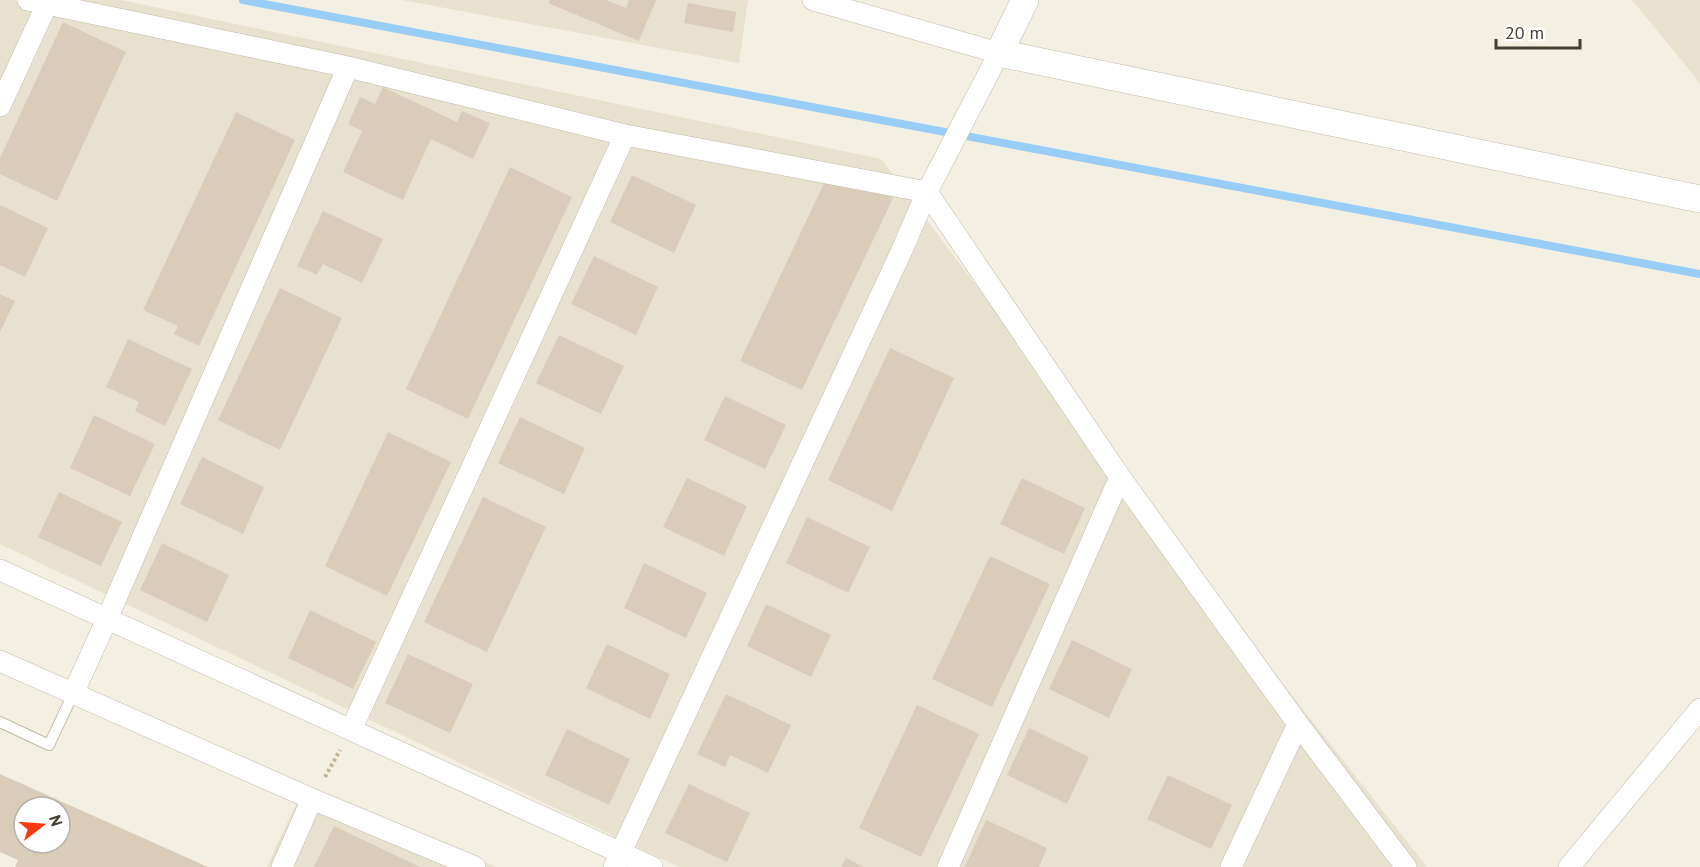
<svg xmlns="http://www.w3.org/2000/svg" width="1700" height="867" viewBox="0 0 1700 867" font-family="'PT Sans',sans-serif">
<rect width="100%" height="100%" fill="#f3efe2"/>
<!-- residential -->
<path fill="#e8e1d0" d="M0,0h121l760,159 239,318 307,390h-748l-679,-323z
M402,0h346l-9,63z
M1632,0h68v83z
M304,786l193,81h-230z"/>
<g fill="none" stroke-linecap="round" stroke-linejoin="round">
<!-- stream -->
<path stroke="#98cdf7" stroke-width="8" d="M243,0l1457,274"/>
</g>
<!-- building -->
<path fill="#d9cdba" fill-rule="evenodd" d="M550,0h56l20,8 3,-8h27l-17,41 -91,-38z
M688,3l48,9 -3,20 -49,-9z
M63,22l63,30 -69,149 -57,-27v-16z
M383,87l74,35 5,-11 28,12 -17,36 -42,-20 -28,61 -60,-28 19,-41 -14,-7 12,-27 15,7z
M236,112l59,28 -96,206 -25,-12 4,-8 -35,-16z
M510,167l62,30 -104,222 -62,-30z
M632,175l64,30 -22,48 -64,-31z
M826,179l34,3 33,16 -91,192 -62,-29z
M0,205l48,23 -23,49 -25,-12z
M323,211l60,28 -21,44 -39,-19 -6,11 -20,-9z
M594,256l64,31 -22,48 -65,-31z
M280,288l62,30 -62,132 -62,-30z
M0,294l15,7 -15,31z
M559,335l65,31 -23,48 -65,-31z
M128,339l64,30 -27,57 -30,-15 4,-9 -33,-15z
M890,348l64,30 -62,133 -64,-31z
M725,396l61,29 -21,44 -61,-29z
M94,415l61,29 -25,52 -60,-28z
M520,417l65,31 -21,46 -66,-31z
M388,432l63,30 -64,134 -62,-30z
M202,457l62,30 -21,47 -63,-30z
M687,478l60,28 -23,50 -61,-29z
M1022,478l63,30 -21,46 -64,-30z
M59,492l63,30 -21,44 -63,-29z
M483,497l63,30 -59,125 -63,-30z
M807,517l63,30 -22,46 -62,-30z
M162,543l67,32 -22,47 -67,-32z
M990,556l60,28 -58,123 -60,-28z
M644,563l63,30 -21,45 -62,-30z
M766,604l65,31 -20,42 -64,-31z
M310,610l66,32 -23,47 -65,-31z
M1072,640l60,29 -23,49 -60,-29z
M607,644l63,30 -20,45 -64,-31z
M408,654l65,30 -23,49 -65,-30z
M726,694l65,31 -23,48 -38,-18 -5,12 -28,-13z
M917,705l62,29 -58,123 -62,-29z
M1029,728l60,29 -22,47 -60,-29z
M567,729l63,30 -21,46 -64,-30z
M0,774l208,93h-193l3,-7 -18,-8zM24,807h36v36h-36z
M1168,775l64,30 -21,44 -64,-30z
M689,784l61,29 -23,49 -62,-29z
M986,820l61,28 -8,19h-74z
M334,826l86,41h-106z
M846,858l18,9h-23z"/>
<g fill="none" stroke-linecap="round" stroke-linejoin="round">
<!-- service casing -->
<g stroke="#c2baa7" stroke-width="12">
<path id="service" d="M0,722l49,23 24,-51"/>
</g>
<!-- minor casing -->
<g stroke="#c2baa7" stroke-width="22">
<path id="minor" d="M28,0l320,67 277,68 302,57 193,285 178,247 108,143
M0,106l47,-102
M0,570l652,297
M0,661l312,138 163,68
M73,694l34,-75 241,-552
M351,730l274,-595
M282,867l30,-68
M614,867l288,-617 25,-58 72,-139 -186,-53
M948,867l172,-390
M1231,867l67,-143
M1569,867l131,-158"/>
</g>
<!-- tertiary casing -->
<g stroke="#c2baa7" stroke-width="28">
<path id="tertiary" d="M1025,0l-26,53 701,146"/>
</g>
<!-- path -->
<path stroke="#c2b394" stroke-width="4" stroke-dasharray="3 3" stroke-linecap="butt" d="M325,777l15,-27"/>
<!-- service -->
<use href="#service" stroke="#fff" stroke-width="10"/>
<!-- minor -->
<use href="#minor" stroke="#fff" stroke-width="21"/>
<!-- tertiary -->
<use href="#tertiary" stroke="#fff" stroke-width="27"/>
</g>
<!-- north arrow -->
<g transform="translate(42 825) rotate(73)"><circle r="28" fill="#ffffff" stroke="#b5b2ad" stroke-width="1.5"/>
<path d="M0-4.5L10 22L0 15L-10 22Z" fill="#ff390e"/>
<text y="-9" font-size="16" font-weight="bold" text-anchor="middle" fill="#453e32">N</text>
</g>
<!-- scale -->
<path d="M1496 39v9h84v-9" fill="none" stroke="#453e32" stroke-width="3"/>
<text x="1505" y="39" font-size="18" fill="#453e32" stroke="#ffffff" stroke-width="4.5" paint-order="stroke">20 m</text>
</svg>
